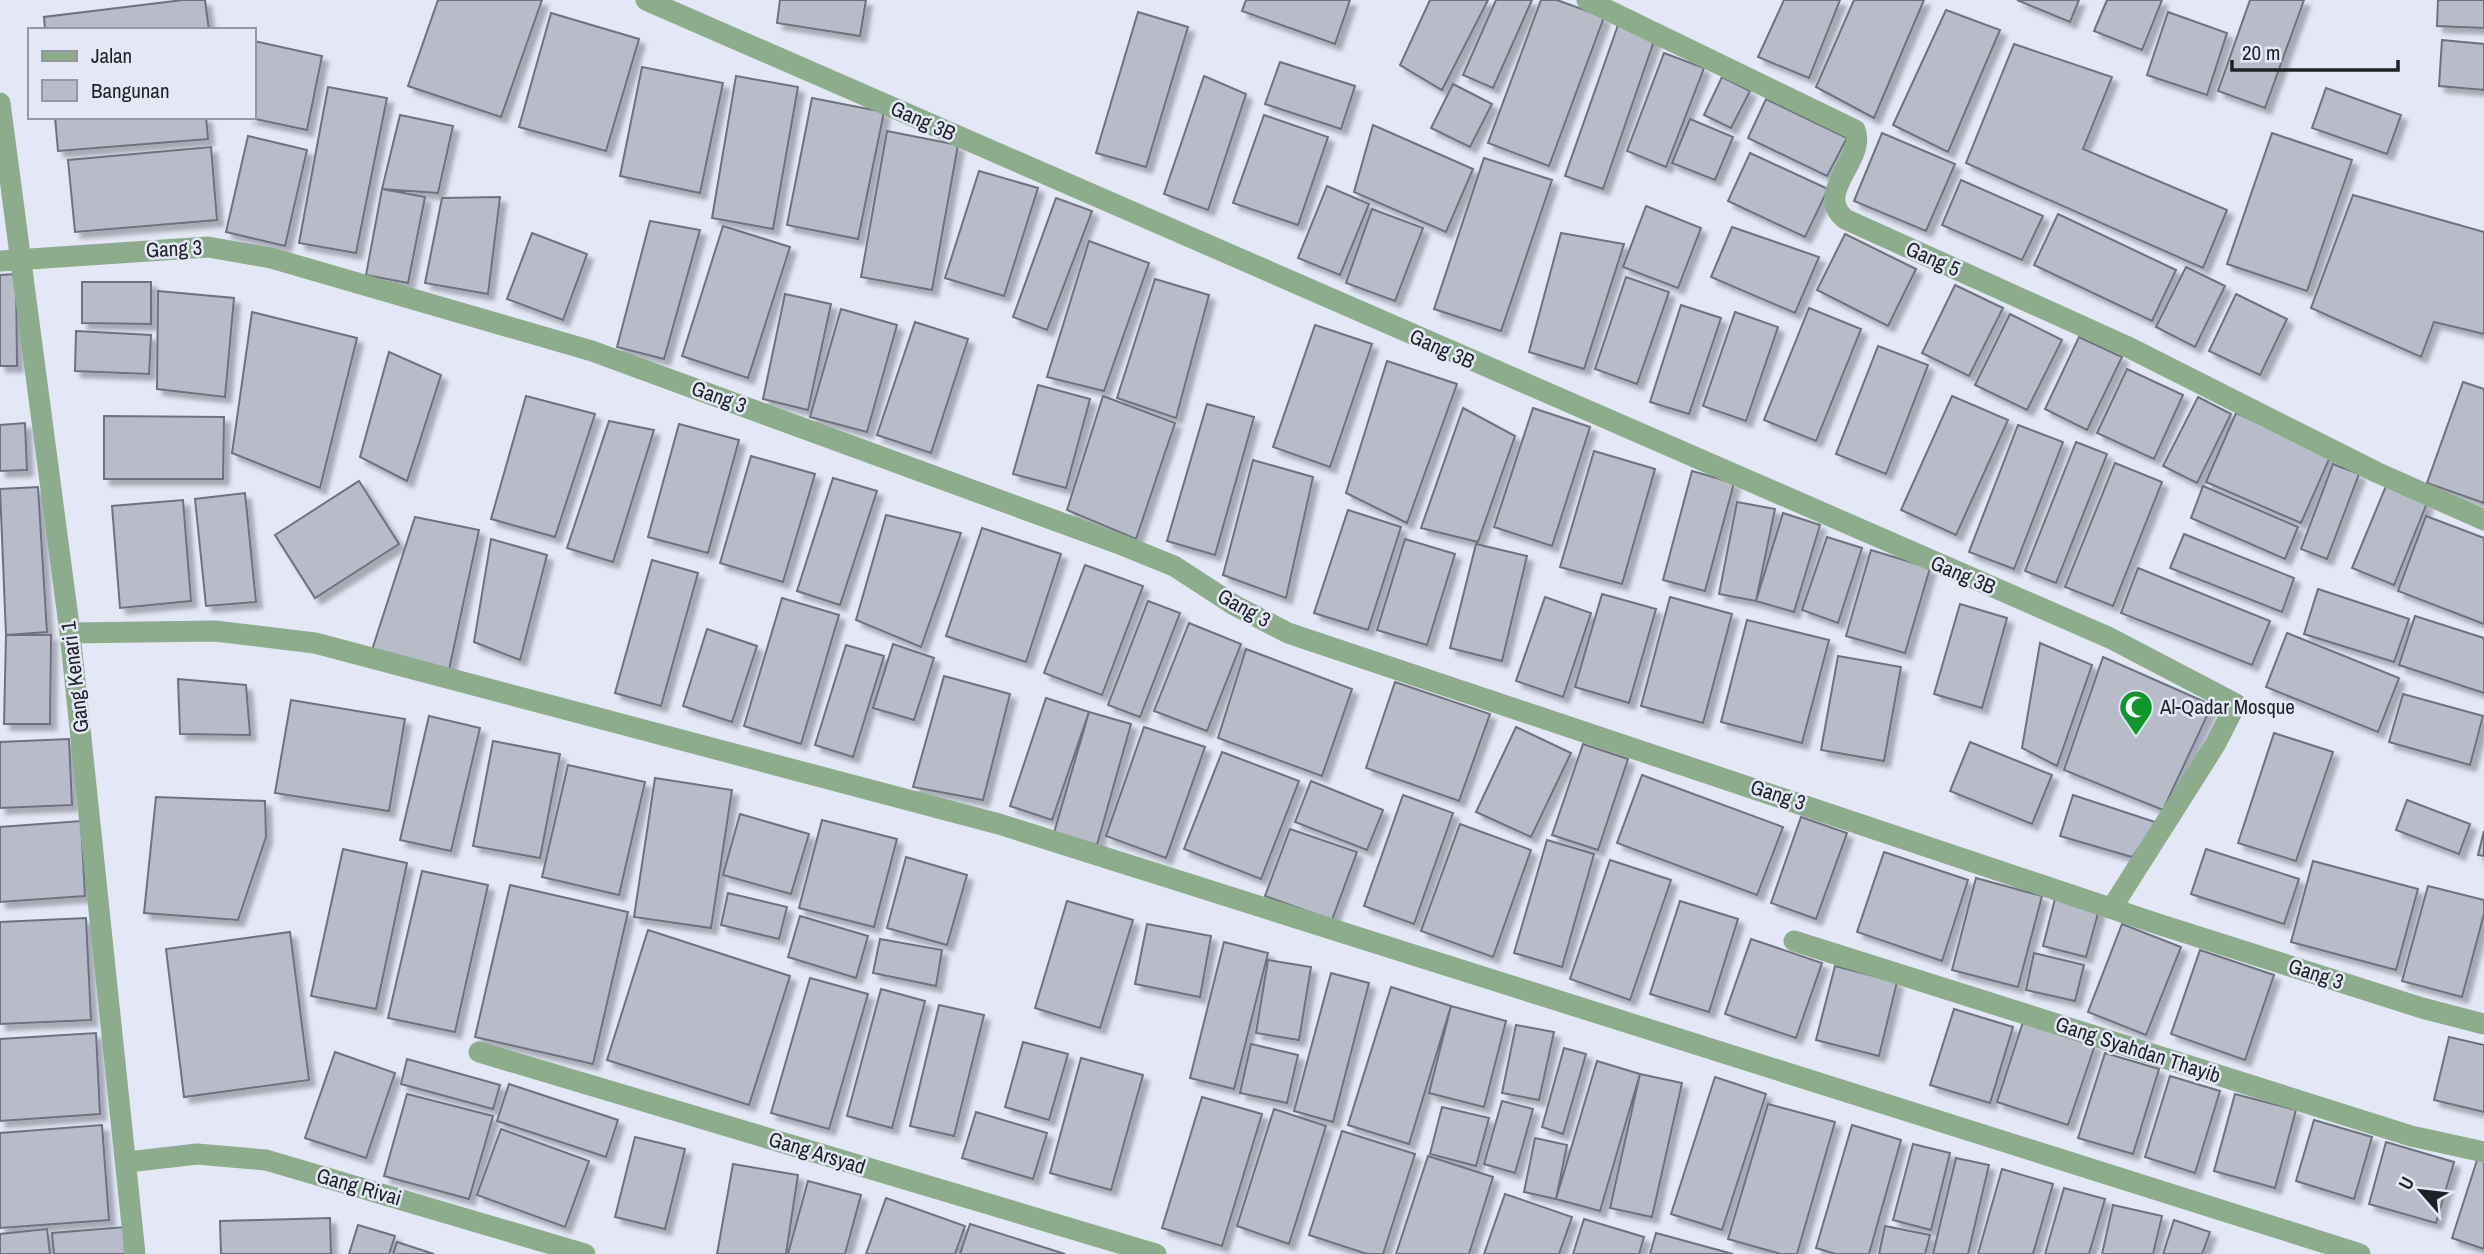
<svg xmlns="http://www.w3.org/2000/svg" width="2484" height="1254" viewBox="0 0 2484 1254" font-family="'Archivo Narrow',sans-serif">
<defs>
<filter id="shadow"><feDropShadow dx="6" dy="6" stdDeviation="2" flood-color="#0004"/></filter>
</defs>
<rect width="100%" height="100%" fill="#e4e8f6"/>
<!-- building -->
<path fill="#b8bcc9" stroke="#6e727e" stroke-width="2" filter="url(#shadow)" d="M183,0h22l4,30h-164l-1,-13z
M438,0h104l-41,117 -93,-31z
M780,0h86l-6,36 -83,-13z
M1246,0h104l-15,44 -93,-33z
M1430,0h58l-46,90 -42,-25z
M1496,0h36l-39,88 -30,-13z
M1541,0h16l47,17 -55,149 -61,-23z
M1784,0h56l-31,78 -51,-21z
M1854,0h70l-50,118 -58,-31z
M2017,0h62l-9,22z
M2107,0h55l-20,50 -48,-19z
M2250,0h54l-39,108 -47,-17z
M2438,0h46v28l-47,-2z
M1946,10l54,20 -52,122 -55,-27z
M1138,12l50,15 -42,140 -50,-14z
M2168,12l59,21 -20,62 -60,-20z
M551,13l88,26 -33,112 -87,-24z
M1618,25l37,13 -52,151 -38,-13z
M2442,40l42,4v46l-45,-4z
M254,41l68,15 -15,74 -61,-13h8z
M2014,44l98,33 -29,72 144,61 -24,58 -237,-105z
M1664,53l40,15 -38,99 -39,-16z
M1280,62l75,24 -14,43 -76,-25z
M642,67l81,16 -23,110 -80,-17z
M736,76l62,11 -25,142 -61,-11z
M1204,76l42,18 -38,116 -44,-16z
M1722,77l28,14 -19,37 -27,-13z
M1453,84l39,20 -22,43 -39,-19z
M328,87l59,11 -31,155 -57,-10z
M2326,88l75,27 -14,39 -75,-26z
M812,98l72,14 -26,127 -71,-14z
M1766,99l81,39 -20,38 -79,-38z
M400,115l53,11 -15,67 -56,-4z
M1264,115l64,22 -30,88 -65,-22z
M55,117h151l2,22 -150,12z
M1690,119l43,18 -18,43 -43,-17z
M1373,125l100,44 -27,63 -92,-40z
M887,131l71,14 -26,145 -71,-13z
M1882,133l73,31 -29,67 -72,-30z
M2272,133l80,27 -45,131 -80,-27z
M248,136l59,14 -22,96 -59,-14z
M211,147l6,73 -142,12 -7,-72z
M1750,153l78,36 -23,48 -77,-36z
M1484,158l68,22 -51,151 -67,-22z
M979,171l59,17 -34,108 -59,-18z
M1961,180l82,36 -21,44 -80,-35z
M1327,186l42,18 -29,71 -42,-17z
M382,189l43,8 -17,86 -42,-8z
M2353,195l131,37v102l-50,-12 -13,35 -110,-49z
M500,197l-12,97 -63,-11 17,-85z
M1056,198l36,13 -45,119 -34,-13z
M1646,206l55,22 -23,60 -55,-21z
M1372,209l51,19 -28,73 -49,-18z
M2058,214l118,56 -24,51 -118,-56z
M650,221l50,9 -36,129 -47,-12z
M723,226l67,21 -42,131 -66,-22z
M1732,227l87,30 -24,56 -84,-36z
M532,233l55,21 -24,66 -56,-21z
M1561,233l63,11 -40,125 -55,-17z
M1845,234l71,35 -28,57 -71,-36z
M1089,241l60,22 -45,128 -57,-14z
M2186,267l39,19 -30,61 -39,-20z
M16,274l1,92h-17v-91z
M1626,277l43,15 -32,92 -42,-15z
M1155,279l54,16 -33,123 -59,-20z
M82,282h69v42l-69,-1z
M1955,285l48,23 -34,68 -47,-23z
M158,291l76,7 -9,99 -68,-8z
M785,294l46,10 -23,106 -45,-11z
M2236,294l51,25 -27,56 -51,-24z
M1681,305l40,13 -32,96 -39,-12z
M1809,308l52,21 -45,112 -52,-21z
M841,309l56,16 -30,107 -57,-15z
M252,312l105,26 -37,150 -88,-35z
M1735,312l43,15 -32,94 -43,-15z
M2010,314l52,26 -35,70 -52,-25z
M915,322l53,17 -37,114 -54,-18z
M1315,325l57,19 -42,123 -57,-20z
M76,331l75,4 -2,39 -74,-3z
M2079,337l43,20 -35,73 -42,-21z
M1878,346l50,19 -42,109 -50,-20z
M389,352l52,23 -34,106 -47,-24z
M1387,361l70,23 -50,139 -61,-30z
M2127,369l56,26 -29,64 -57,-26z
M2463,382l21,7v114l-57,-20z
M1038,385l52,14 -24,89 -53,-14z
M526,396l69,18 -40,123 -64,-18z
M1103,396l72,27 -39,116 -69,-29z
M1952,396l56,24 -52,115 -55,-25z
M2198,397l33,17 -34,69 -34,-17z
M1207,404l47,13 -39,138 -48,-14z
M1463,408l52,28 -37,106 -57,-14z
M1533,408l57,19 -38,119 -58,-19z
M2236,413l95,42 -30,68 -95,-41z
M104,416l120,1 -1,62h-119z
M609,421l45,9 -41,132 -46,-14z
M25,423l2,47 -27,1v-46z
M679,424l60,16 -31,113 -60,-16z
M2018,425l45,17 -49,127 -45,-17z
M2076,442l31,12 -51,129 -31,-12z
M1594,451l61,18 -33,115 -62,-17z
M751,456l64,18 -32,108 -63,-19z
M1253,460l60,17 -27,121 -63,-23z
M2115,463l47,19 -49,124 -48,-19z
M2333,464l26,10 -32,85 -26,-10z
M1692,471l42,12 -29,108 -42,-11z
M833,478l44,13 -37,114 -43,-14z
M359,481l40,63 -84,54 -40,-63z
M2203,486l95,41 -13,32 -94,-41z
M2386,486l41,17 -33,82 -42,-17z
M38,487l9,145 -41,3 -6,-146z
M245,493l11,109 -50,4 -11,-107z
M183,500l8,101 -71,7 -8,-102z
M1737,502l38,7 -19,92 -37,-7z
M1348,510l53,17 -33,103 -54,-17z
M1783,513l37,12 -26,87 -38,-11z
M886,515l75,18 -40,114 -65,-27z
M2426,516l58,22v86l-86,-33z
M415,517l64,13 -30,140 -77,-20z
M982,528l79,26 -35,108 -80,-26z
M2184,534l110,44 -12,34 -112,-44z
M1827,537l35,11 -24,75 -36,-13z
M491,539l56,16 -27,105 -46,-18z
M1405,539l50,15 -28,91 -50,-15z
M1476,544l51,12 -25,105 -52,-13z
M1871,550l59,18 -25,85 -59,-17z
M652,560l46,13 -37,133 -46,-13z
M1085,565l58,21 -41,109 -58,-22z
M2138,568l132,53 -18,44 -131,-52z
M2318,589l91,30 -15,43 -90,-28z
M1602,594l54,15 -27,94 -54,-16z
M1545,597l46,16 -28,84 -47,-16z
M1670,597l62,17 -29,109 -62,-17z
M782,598l57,17 -38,129 -57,-18z
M1148,601l32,12 -40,104 -32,-12z
M1960,604l47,14 -25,90 -48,-14z
M2415,616l69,22v55l-85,-28z
M1747,620l82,20 -27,103 -81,-21z
M1189,623l52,21 -34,87 -53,-20z
M707,629l50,17 -25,76 -49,-16z
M2287,633l112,45 -21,54 -112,-45z
M6,635h45l-1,89h-46z
M2040,643l52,22 -35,101 -35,-18z
M893,644l41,14 -20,62 -41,-12z
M846,645l38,11 -31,101 -38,-12z
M1246,649l106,40 -30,87 -104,-38z
M1838,656l63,11 -17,94 -63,-11z
M2103,657l109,48 -49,105 -99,-40z
M944,676l66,18 -27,106 -70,-13z
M178,679l68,6 4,50 -70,-1z
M1395,682l95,32 -31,87 -93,-33z
M2403,694l80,22 -13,49 -81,-23z
M1046,698l43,14 -37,108 -42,-14z
M291,700l114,19 -16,92 -114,-18z
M1089,712l42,12 -34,121 -43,-12z
M429,716l51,12 -29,123 -51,-11z
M1144,727l61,20 -39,111 -60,-22z
M1516,727l55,26 -40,84 -55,-25z
M2274,733l59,19 -37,109 -58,-18z
M69,739l3,66 -72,3v-66z
M493,741l67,13 -20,104 -67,-12z
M1970,742l82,33 -20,49 -82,-33z
M1583,744l45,15 -30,91 -46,-15z
M1222,752l77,29 -38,98 -77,-30z
M568,765l77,17 -26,113 -77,-18z
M1642,775l141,52 -26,68 -140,-52z
M655,778l77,12 -21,138 -77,-11z
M1311,781l72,29 -16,40 -72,-28z
M1403,795l50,18 -39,111 -50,-18z
M2073,795l85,28 -26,34 -72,-21z
M156,797l109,4 1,36 -28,83 -94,-7z
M2407,800l63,24 -11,30 -63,-24z
M740,814l69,20 -18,60 -68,-19z
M1801,817l46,16 -31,86 -45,-16z
M822,820l75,19 -23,88 -75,-19z
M81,821l4,75 -85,6v-75z
M1460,824l71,26 -38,107 -72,-26z
M1290,829l67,23 -25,68 -67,-24z
M2484,831v25l-6,-1z
M1547,840l47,14 -32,113 -48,-14z
M343,849l64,14 -31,146 -65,-13z
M2206,849l93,30 -15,45 -93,-30z
M1884,852l84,28 -26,81 -85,-29z
M906,857l61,18 -20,70 -60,-17z
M1610,860l61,20 -41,120 -60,-21z
M2313,861l105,28 -22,81 -105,-28z
M422,871l66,14 -33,147 -67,-14z
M1976,878l66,18 -24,91 -66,-17z
M510,885l118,27 -35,152 -118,-27z
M2428,886l56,14v14l-22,83 -60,-16z
M728,893l59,14 -8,32 -58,-14z
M2056,895l44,11 -14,51 -43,-11z
M1067,901l66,19 -33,108 -65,-20z
M1680,901l58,18 -29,93 -59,-18z
M800,916l68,20 -12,42 -68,-21z
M86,918l5,102 -91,4v-102z
M1147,924l64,12 -11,61 -65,-13z
M2122,924l59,23 -35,88 -58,-23z
M648,930l142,46 -41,129 -142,-45z
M290,932l19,148 -125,17 -18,-148z
M880,939l62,11 -6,36 -63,-13z
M1751,939l71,24 -26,75 -71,-24z
M1224,942l44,11 -34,136 -44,-11z
M2200,950l74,25 -29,85 -74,-26z
M2034,953l50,12 -9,36 -49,-11z
M1268,960l43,7 -12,73 -43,-7z
M1835,966l62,16 -18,74 -63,-16z
M1331,973l38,10 -36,139 -39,-11z
M810,978l58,16 -39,135 -58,-16z
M1391,987l60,19 -42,138 -61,-19z
M881,989l44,12 -33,127 -45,-12z
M939,1005l45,10 -30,121 -44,-10z
M1451,1006l55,15 -22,86 -55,-14z
M1954,1009l59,18 -23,76 -60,-18z
M2023,1022l72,23 -27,80 -71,-23z
M1516,1025l38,7 -15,68 -37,-7z
M96,1033l4,81 -100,7v-82z
M2449,1037l35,8v67l-50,-12z
M1023,1042l45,12 -19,66 -44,-13z
M1251,1044l47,11 -11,48 -47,-10z
M1564,1048l22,6 -23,80 -21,-7z
M335,1052l60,21 -29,85 -61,-20z
M2105,1053l54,16 -26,85 -55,-16z
M1081,1058l62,17 -32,115 -61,-17z
M407,1059l93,26 -7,24 -92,-25z
M1597,1061l43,13 -40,137 -44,-12z
M1640,1074l42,9 -30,134 -42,-9z
M2170,1076l50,15 -25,82 -50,-16z
M1715,1077l51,17 -44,136 -51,-16z
M509,1084l109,36 -12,37 -109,-36z
M407,1094l86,22 -24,83 -85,-23z
M2235,1094l61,16 -21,78 -61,-17z
M1202,1097l60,17 -40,132 -60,-18z
M1502,1101l31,8 -18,64 -31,-9z
M1768,1104l67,18 -38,132h-16l-53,-15z
M1442,1107l47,11 -13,48 -46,-12z
M1274,1109l52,17 -37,118 -52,-18z
M976,1112l71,21 -14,46 -71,-21z
M2314,1120l58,17 -18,62 -58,-18z
M102,1125l7,95 -109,8v-95z
M1852,1125l49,15 -32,114h-33l-20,-6z
M501,1129l88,32 -24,66 -88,-32z
M1342,1131l73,23 -32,100h-16l-58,-19z
M635,1137l50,12 -20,80 -50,-12z
M1535,1138l32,7 -11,54 -32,-7z
M2386,1142l68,20 -18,61 -67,-19z
M1913,1144l37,9 -19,77 -38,-10z
M2479,1154l5,2v93l-32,-11z
M1428,1156l65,21 -24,77h-73z
M1956,1158l33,7 -21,89h-35z
M733,1164l65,11 -12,79h-69z
M2002,1169l51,15 -20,70h-55z
M808,1181l53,14 -16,59h-57z
M2064,1188l41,11 -16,55h-44z
M1505,1194l67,23 -13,37h-75z
M886,1198l79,28 -10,28h-89z
M2113,1205l49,11 -9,38h-51z
M330,1218l1,36h-110l-1,-33z
M1584,1219l60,18 -5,17h-66z
M2174,1220l36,12 -8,22h-39z
M970,1224l95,30h-105z
M358,1225l37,11 -6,18h-40z
M1885,1226l45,9 -5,19h-46z
M125,1227l2,27h-73l-2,-21z
M47,1229l3,25h-50v-20z
M1656,1233l77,21h-83z
M397,1242l37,12h-41z"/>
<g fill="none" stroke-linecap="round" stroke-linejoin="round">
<!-- street -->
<path stroke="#8cac8c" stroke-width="21" d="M646,0l1464,638 126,66 -21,41 -102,161
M1587,0l268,130c12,30 -42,62 -10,89l281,127 250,126 108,48
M0,103l70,530 65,621
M0,261l208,-14 63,11 321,93 530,194 52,21 60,39 54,28 870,291 264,84 62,16
M70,633l145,-2 100,12 684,181 1361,430
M1794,941l617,195 73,16
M479,1052l677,202
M128,1162l69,-8 69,6 319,94"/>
</g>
<!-- icons -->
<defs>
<g id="mosque-pin" transform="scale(1.75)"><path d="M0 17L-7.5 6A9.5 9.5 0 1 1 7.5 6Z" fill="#0f972c" stroke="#e4e8f6"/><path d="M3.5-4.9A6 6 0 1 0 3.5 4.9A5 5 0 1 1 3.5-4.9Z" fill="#fff"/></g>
</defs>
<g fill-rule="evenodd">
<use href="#mosque-pin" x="2136" y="707"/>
</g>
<g text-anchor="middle" stroke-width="5" stroke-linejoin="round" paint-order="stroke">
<!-- street labels -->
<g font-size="21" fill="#1f2126" stroke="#e4e8f6">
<text transform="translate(923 121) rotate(24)" y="7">Gang 3B</text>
<text transform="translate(174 249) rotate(-3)" y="7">Gang 3</text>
<text transform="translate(1933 259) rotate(24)" y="7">Gang 5</text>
<text transform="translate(1442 349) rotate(24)" y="7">Gang 3B</text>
<text transform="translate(719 397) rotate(20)" y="7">Gang 3</text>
<text transform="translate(1963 575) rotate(23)" y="7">Gang 3B</text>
<text transform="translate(1244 608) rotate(29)" y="7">Gang 3</text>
<text transform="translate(75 677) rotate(-97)" y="7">Gang Kenari 1</text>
<text transform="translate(1778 795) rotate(18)" y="7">Gang 3</text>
<text transform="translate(2316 974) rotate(18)" y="7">Gang 3</text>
<text transform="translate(2138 1050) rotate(18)" y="7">Gang Syahdan Thayib</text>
<text transform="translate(817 1153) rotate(17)" y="7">Gang Arsyad</text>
<text transform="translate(359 1187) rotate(16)" y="7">Gang Rivai</text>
</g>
<!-- poi labels -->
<g font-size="21" fill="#1f2126" stroke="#e4e8f6" text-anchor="start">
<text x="2160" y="714">Al-Qadar Mosque</text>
</g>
</g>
<!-- legend -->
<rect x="28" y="28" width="228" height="91" fill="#e4e8f6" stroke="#9598a3" stroke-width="2"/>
<rect x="42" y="51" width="35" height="10" fill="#8cac8c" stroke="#9598a3" stroke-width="2"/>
<text x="91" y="63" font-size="21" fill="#1f2126">Jalan</text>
<rect x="42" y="80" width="35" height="21" fill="#b8bcc9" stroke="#9598a3" stroke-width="2"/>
<text x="91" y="98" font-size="21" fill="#1f2126">Bangunan</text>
<!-- north arrow -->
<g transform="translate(2421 1191) rotate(298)" stroke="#e4e8f6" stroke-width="5" paint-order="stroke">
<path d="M0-5L12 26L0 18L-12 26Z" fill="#1f2126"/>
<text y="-10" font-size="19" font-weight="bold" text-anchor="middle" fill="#1f2126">U</text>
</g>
<!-- scale -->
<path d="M2232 60v10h166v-10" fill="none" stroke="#1f2126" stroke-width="3.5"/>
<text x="2242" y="60" font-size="21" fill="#1f2126" stroke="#e4e8f6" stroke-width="5" paint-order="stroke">20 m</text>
</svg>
